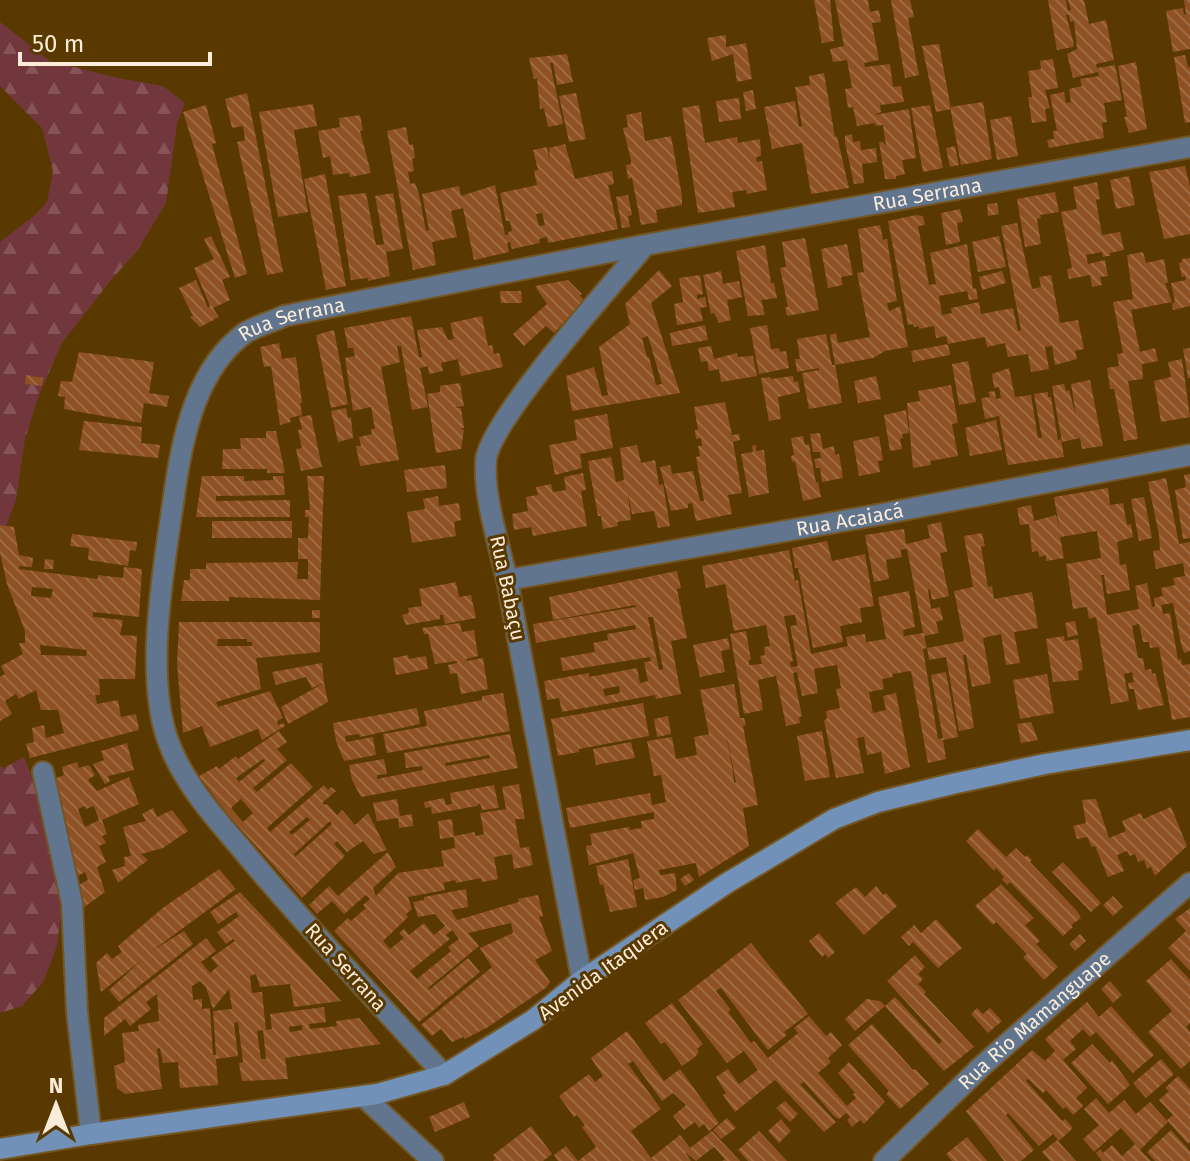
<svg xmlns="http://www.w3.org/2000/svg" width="1190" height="1161" viewBox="0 0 1190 1161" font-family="'Fira Sans',sans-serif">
<defs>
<pattern id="forest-firs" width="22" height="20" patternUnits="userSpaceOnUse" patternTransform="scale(2)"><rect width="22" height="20" fill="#71373d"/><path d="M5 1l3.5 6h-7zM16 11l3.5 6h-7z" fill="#865458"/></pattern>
<pattern id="building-back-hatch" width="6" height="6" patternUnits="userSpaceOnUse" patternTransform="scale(2)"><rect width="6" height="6" fill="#8e5123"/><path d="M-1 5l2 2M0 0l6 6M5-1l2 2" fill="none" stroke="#9f6a42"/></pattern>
</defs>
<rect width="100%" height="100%" fill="#593900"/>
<!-- forest -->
<path fill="url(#forest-firs)" d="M0,22l50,39 68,17 45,8 22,17 -8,21 -11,79 -29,48 -26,29 -49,63 -23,52 -14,44 -9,61 -16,42v-300l35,-27 12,-13 6,-31 -11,-43 -42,-42z
M24,757l13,33 8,42 13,38 5,26 -6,50 -13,35 -22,25 -22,7v-247l4,2z"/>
<!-- building -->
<path fill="url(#building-back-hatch)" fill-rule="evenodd" d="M814,0h16l4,41 -12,2z
M835,0h33l2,12 9,-2 2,12 -9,1 7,37 -15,3 1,4 25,-3 3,23 8,-1 3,16 -24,3 1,7 -7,3 35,-6 7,49 -14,2 3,14 -9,2v3h-11l-6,-37h4l3,4 -3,-21 -7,1 -1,-3 -18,3 -4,-19 -5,1 -3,-19 7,-1 -5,-28 -14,2 -3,-13 14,-3z
M891,0h19l4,17 -6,1 11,57 -14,3z
M1048,0h18l2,11 3,-1 -3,-10h16l5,24 17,-4 8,40 -18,4 1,4 18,-3 7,35 -18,3 3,19 -5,1 2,15 -55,10 -2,-8 7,-1 -1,-8h4l-7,-36 14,-3 2,11 5,-1 -2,-13 13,-3 -2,-7 19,-3 -1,-4 -25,6 -6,-24 10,-5 -3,-28 -4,1 -1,-7h-3l8,29 -1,3 -16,3z
M1184,0h6v49l-17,3 -7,-41 17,-3 1,7 2,-1z
M726,35v12l20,-4 6,36 -15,3 -4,-28 -21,7 -5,-23z
M939,44l12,65 -15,3 -14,-66z
M567,54l6,28 -16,3 -4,-22h-3l13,61 -15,3 -4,-19 -4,1 -3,-31 -3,1 -5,-21z
M1185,55l3,12h2v55l-5,1 -11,-66z
M1053,59l5,29 -13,2 5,18 -5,1 2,12 -15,2 -4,-26h4l-4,-26 13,-2 -1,-8z
M1136,62l11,67 -18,4 -5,-16h3l-9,-51z
M824,73l11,64 2,-1 12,52 -38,6 -9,-51 -30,6 -8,-42 31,-6 4,26 3,-1 -7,-39 15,-2 -1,-9z
M753,90l3,19 -10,2 -3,-19z
M247,93l36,179 -16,3 -30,-133 8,-2 -2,-14 -11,2 -7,-29z
M576,93l10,46 -17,3 -10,-46z
M739,98l2,21 -22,3 -3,-21z
M983,102l9,57 -31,6 -11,-58z
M313,104l4,22 -23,4 14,82 -30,5 -19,-105z
M206,105l10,38 -4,1 35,130 -12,4 -52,-166z
M699,105l6,38 32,-6 1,6 22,-4 1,17 -5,1 1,5 5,-1 5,29 -20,4 -1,-4 -14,2 3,15 -37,6 -16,-105z
M930,105l13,63 -20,4 -12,-64z
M641,112l4,29 26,-5 11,60v9l-26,5 2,12 -17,3 -9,-47 -4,1 -2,-14 5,-1v-4l-8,-32 5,-1 -2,-12z
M360,115l3,15 -3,1 11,42 -21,4 -1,-4 -16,2 -3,-19 -7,2 -5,-27 22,-4 -1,-9z
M1011,116l7,40 -21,4 -7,-40z
M406,127l3,18 4,-1 2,14 -3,1 2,12 -6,1 2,12 5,-1 4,11 7,37 3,-1 -7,-36 37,-8 2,10 34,-11 10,50 4,-1 -1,-2 4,-1 -2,-10h-4l-6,-28 37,-8 -3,-14 4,-1 -5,-20 14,-3 3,14 -1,-13 16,-4 10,35 37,-8 2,13 -6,1 10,44 -70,14 -1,-6 -8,2 1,4 -28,6 -2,-7 -3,1 2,9 -35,8 -11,-52 -12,3 6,26 -25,5 4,23 -23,5 -26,-139zM542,213l3,12 -6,1 -3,-12z
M852,134l1,8 7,-1 1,9 15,-2 1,14 -15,2 2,19 -10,1 -9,-41v-7z
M955,146l4,19 -9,2 -4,-19z
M1185,166l5,21v47l-26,5 -15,-67z
M325,174l21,112 -20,4 -22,-111z
M1129,176l6,29 -19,4 -6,-29z
M1097,182l3,17 -4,1 6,35 18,-3 4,18 -14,3v3h-3l-4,1 -1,-5 -16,3 2,9 17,-4 3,16 -8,1 2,8 -10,2 -2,-12 -21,4 -2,-10 5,-1 -11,-56 16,-3 -4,-22z
M1055,192l4,20 -19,3 1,3 -4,1 4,25 -16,3 -8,-48z
M366,193l10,52 8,-1 -9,-48 18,-3 10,56 -17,3 4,24 -22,5v-3l-17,2 -13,-84z
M628,195l4,20 -4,1 2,11 -8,1 -6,-31z
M997,203l2,11 -11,2 -1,-12z
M960,209l3,13 -6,1 3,19 -14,3 -5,-32z
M916,215l7,1 2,9 -7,1 11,59 7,-1 -6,-31 37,-9 6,45 3,-1 2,11 -9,1 -2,-9 -28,5 3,19 10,-2 -1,-5 28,-6 2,12 32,-6 5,23 3,-1 -20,-104 16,-3 15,66 9,-2 -2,-10 12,-2 9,48 18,-3 6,29 -9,2 2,8 -22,6 -3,-19 -7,1 4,22 -18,3 -3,-18 -20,3 -3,-14 -18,4 -2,-10 -37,7 -2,-8 -10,2 -2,-12 -15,3v-3l-5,1 -1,-3 -5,1 -20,-104z
M880,225l3,15 4,-1 10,62 -10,2 2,8 11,-5 8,41 -23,4 -12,7 -38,7 -5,-30 6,-2 2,10 32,-6 -13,-64 7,-1 -6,-43z
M211,236l19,41 -8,3 8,20 -17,8 6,9 -19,10 -10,-10 3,-1 -14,-28 17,-8 12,28 2,-2 -16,-38 20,-9 -10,-20z
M999,236l7,31 -28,5 -6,-30z
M805,238l14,72 -32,6 -2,-9h3l-8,-39 6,-1 -4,-25z
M847,244l6,31 -12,2 2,8 -15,3 -7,-39z
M765,245l6,38h3l3,15 -16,2 4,15 -17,1 -12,-65z
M1143,252l3,11 18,-4 4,24h-3l7,19 -41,8 9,42 15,-4 3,13 -16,3 1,15 -15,2 10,58 -14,2 -10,-52h-4l-3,-21 12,-2 -2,-12 6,-1 -10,-51 20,-3 -6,-44z
M1190,258v48l-17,4 -1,-7 3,-1 -4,-19 15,-3 -1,-4 -3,1 -3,-14 3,-1v-3z
M659,270l13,16 -21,17 29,90 -108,18 -6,-35 28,-9 8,29 6,-1 -9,-48 31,-23 -5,-20zM648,336l14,48 -6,1 -7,-28h-2l-5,-19z
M721,271l2,13 16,-3 3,16 -15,3 4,20 -12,3 -5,-10 -3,1 -8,-39z
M1002,271l4,12 -24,7 -3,-13z
M700,275l3,19 -6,1v4l8,-2 2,10 -7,1 3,13 -26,4 -3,-21 9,-2 -4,-24z
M568,280l14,14 -2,2 4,4 -30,33 -8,-7 -22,20 -11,-12 34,-30 -12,-18z
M500,291h21l1,12h-21z
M411,316l8,41h3l-5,-27 25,-3 6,13 6,-1 -4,-16 32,-7 6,30 4,-1 2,9 5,-1 4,14 -42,9 -3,-17 -17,4 2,8 -14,3 -1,-8 -8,2 8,39 -16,3 -11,-64h-4l3,16 -19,5 18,93 -39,6 -4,-20h5l-2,-9 13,-3 -1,-5h4l-4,-22 -18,4 -8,-53 10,-2 -2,-8h-5l-4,-20z
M705,325l3,15 -36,6 -2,-13z
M767,325l4,24 8,-1 1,4 6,-1 3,17 -30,6 -9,-46z
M334,330l14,74 -17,4 -15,-73z
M826,334l6,31h3l7,38 -33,6 -7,-36 17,-3v-2l-22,4 -2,-13h5l-3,-20z
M279,343l3,16 14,-2 6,46h-2l2,12 -12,3 1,4 -11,3 -9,-59 -7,1 -4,-20z
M948,344l2,11 -37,7 -2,-11z
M711,346l3,13 23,-6 1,4 15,-1 4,20 -36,6 -2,-13 -10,2 -2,-10 -6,1 -3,-14z
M1190,348v30h-2l-5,-29z
M79,352l75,10 -5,31 20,3 -2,11 -23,-4 -3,20 -77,-14 1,-12 -7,-1 3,-15 11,1z
M1182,359l8,58 -29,5 -7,-41 17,-4 -3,-15z
M968,361l8,41 -17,3 -7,-41z
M1009,368l6,29 16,-2 7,43h4l-8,-44 14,-2v5h3l7,43 3,-1 3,18 -56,8 -9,-49 -14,3 -4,-21 9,-1 -2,-5 7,-1 1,8 5,-1 -2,-11 -5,1 -2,-14z
M26,375l17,3 -1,8 -17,-2z
M793,376l1,6 4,-1 2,11 -22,5 3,22 -12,2 -8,-43 9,-1 1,2z
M876,376l5,23 -23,4 -4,-22z
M1090,380l13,66 -21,3 -2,-11 -18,4 -10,-56 12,-2 2,7 3,-1 7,26 -5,-32z
M460,383l4,23 -10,2h7l3,20h-3l3,2 -3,19 -25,4 -9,-59 13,-2v-6z
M951,385l7,38 -6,1 6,32 -28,5 1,4 -18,3 -6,-65 13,-2 -2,-10z
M725,402l7,33 7,-1 1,6 -7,2 9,51 -14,2 4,19 -36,7 -4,-18 -4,1v4l-17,3 -11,-44 10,-2 2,9 21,-3 7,30h4l-8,-44 4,-1 -2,-10h4l-1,-8 -5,1 -1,-9h3l-4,-23z
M346,408l2,10 3,-1 2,21 -15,4 -7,-31z
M906,410l3,23 -7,1 1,4 -3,1 2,10 -12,2 -6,-36z
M607,414l6,34 -33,6 2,14 -27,7 -6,-30 28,-5 -3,-20z
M311,415l11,52 -21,4 -5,-22 6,-1 -4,-18 4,-1 -3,-12z
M996,420l6,30 -32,6 -5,-28z
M84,421l58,6 -1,16 19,2 -2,13 -79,-8z
M266,431h10l9,42h-18v-4h-45l1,-20h18l-1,-11h26z
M820,433l3,16 11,-3 1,9 4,-1 4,24 -21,4 -2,-14h-4l-2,-9 7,-1 -1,-6h-7l-3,-18z
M803,436l2,9 4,-1 7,39 2,-1 3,15 -18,4 -8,-40 -3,1 -1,-6 3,-1 -3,-17z
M879,436l4,24 -5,1 2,11 -21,4 -6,-35z
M637,445l4,18 14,-3 4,25 4,-1 7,42 -12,2 -4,-17 -22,3 -4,-21 3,27 -14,2 1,4 -15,3 -2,-13h-3l-10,-55 23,-4 5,25 8,-2 -4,-32z
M756,445v6l8,-1 5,43 -20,4 -8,-43 12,-2 -1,-6z
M445,465l2,23 -40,4 -3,-22z
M583,473l3,17 -5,1 6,35 -54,10 -2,-9 -17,3 -2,-16 16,-3 -2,-14 12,-2 -2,-8 15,-3 2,8 13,-2 -2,-13z
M1190,474v64l-7,1 -8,-49 11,-3 -2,-12z
M202,476h42v5l29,-1v-4h10l2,19 -69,1v5l74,-1v17h-94z
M307,476h17l-4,124 -91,-3v4h-48l3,-21h6v-11h16v-6l92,-1 -1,17h11v-20h-10v-21h10l1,-21h-4v-7h5z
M1166,478l13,66 11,-2v109l-6,2 -3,-9 -8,-41 -12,2 2,9 7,-1 8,47 3,-1 1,6 8,-1v53l-18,3 -13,-73 -9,1 -1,-6h-6l-4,-18 -7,2 6,32h5l2,12 6,-1 1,5 3,-1 9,32 -26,5 -4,-21h-5l-1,-6 6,-1 -2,-10 -8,2 5,27 -18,3 -15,-87 -7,2 -2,-12 -14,2 -7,-45 35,-6 -4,-27 -37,6 4,21 -18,3v-6l-7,2 -1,-6 -6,1 -3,-28 -9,1 -3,-17 14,-3 3,16 22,-6 4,17 -6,-35 54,-9 2,17 13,-2 4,22 4,-1 2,13 -16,5 3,23 6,-1 4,26 -23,4 -3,-19h-3l6,40 32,-6 -4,-23 12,-3 5,24 3,-1 -1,-8 9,-2 -2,-8 14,-3 -2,-7 12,-2 -2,-13 -27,6 -3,-18 7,-1 -1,-15 -11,-53z
M438,496l1,10 20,-3 2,17 -7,2 2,14 -44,7 -5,-31 18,-3 -2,-10z
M1144,497l8,41 -13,3 -8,-42z
M212,521h80v17h-80z
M941,522l6,30 -7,1 9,43 -17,4 -2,-11 -2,1 3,19 9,-2 3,13 -7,2 3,11 -15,3 3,12 -4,1 15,90 5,-1 -12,-63 15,-3 12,65 -15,3 3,19 -18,4 -17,-92 -19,3 1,3 -11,2 2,10 -15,3 4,21 13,-3 -3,-14 13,-3 14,74 -25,7 -4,-22 -14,3 -3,-18 -7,1 7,35 -28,5 -12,-58 3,-1 -1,-8 14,-3 -4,-19 5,-1 -4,-23 -23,4 4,24 -16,3 -5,-24 -4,1 9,43 -3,1 1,6 -14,3 -10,-50 -18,4 5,30 -19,4 -14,-80 16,-3 5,29h-2v5l13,-1 -2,-8 5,-1 -1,-8 6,-1 -4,-21 -32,6 -9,-47 -19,4 -4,-22 87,-16 6,31 3,-1 13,74 37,-8 -2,-9 19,-3 1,8 20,-3 -8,-42 31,-6 6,36 -12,3 1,6 19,-3 -16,-84 -7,1 2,7 -16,3 3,19 -15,3 -9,-47 39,-6 2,15 5,-1 19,-5 -3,-13zM795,615l2,10 -7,1 8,40 -7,1 -1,-5 3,-1 -9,-45z
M0,525l14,2 5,28 14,3 -1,9 -13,-1v3l79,10v-4l25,3 1,-11 18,2 -3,48 -46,-5v5l30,3 -3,15 17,1 -2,43h-36l1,16h-5l2,9 21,-4 3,17 15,-3 3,16 -109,28 -4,-14 8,-2 -2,-14 12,-3 2,13 18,-5 -6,-23h-17l-5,-20 -17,9 -3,-5 -11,7 7,13 -12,7v-44l5,-3 -4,-8 22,-12 -4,-11h6v-12l-18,-47 -7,-31zM32,587l21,2 -2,9 -20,-2zM40,645l47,5 -1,6 -45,-1z
M982,533l3,13 -4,1 7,40 4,-1 2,13 38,-7 6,36 -24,4 6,31 -14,2 -5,-31 -18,4 8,45 -19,4 -6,-32h-3l11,73 -15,3 -13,-74 -17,3 -2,-12 37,-7 -10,-50 19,-4 -9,-51z
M72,534l65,8 -1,9 -6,-1 -2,16 -40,-6 1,-12 -19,-2z
M827,541l5,20 33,-7 9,52 -14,2 2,14 -22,4 3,16 -30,6 -15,-80h-3l-3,-20z
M45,559l9,1 -1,9h-9z
M677,571l4,17 -4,1 10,49 -16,3 10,53 -25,5 -1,-4 -93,17 -3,-14 -12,2 -3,-19 45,-8v4l48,-9 3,15 8,-2 -4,-19 7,-1 -1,-4 -87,14 -3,-13 35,-6 -2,-9 15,-3 -1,-6 29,-5 -1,-4 -99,18 -3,-19 103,-17 -1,-2 -82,15 -4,-23zM648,617h5l10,52 -4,1zM619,686l1,7 -15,3 -2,-7z
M456,582l3,15 12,-2 5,23 -31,6 -2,-9h-3v4l-34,6 -4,-10 7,-2 -1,-5 14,-2 -3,-17z
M312,610h8v8h-8z
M1075,621l3,14 -10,2 -3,-14z
M179,622h141v30l-64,6 5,31 -45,13 2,5 52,-16 13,27 -6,3 1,4 6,-2 1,3 -23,14 -4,-11 -48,18 -8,-21 -19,7 -6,-69zM218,639h29v3h5v4h-35z
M460,623l2,9 12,-2 4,26 -12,3 1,2 16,-3 5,31 -27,5 -4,-21 -7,1 -2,-9 9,-2v-2l-22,3 -7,-30h-4l-2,-6z
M1064,636l1,5 13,-2 5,31 -5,1 1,9 -26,2 -7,-43z
M728,638l2,11 -9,2 4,21 -25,5 -7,-32z
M408,655l1,4 17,-3 2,13 -32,6 -3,-17z
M322,663l2,20 -12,5 -6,-11 -30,8 -4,-13z
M1047,674l7,39 -34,6 -7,-39z
M324,683l4,19 -40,22 -7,-17z
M734,684l6,34h4l2,7 -3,1 15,79 -15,3 6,38 -50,31 -3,-14 -37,7 1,5 15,-2 2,17 -14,7 -18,3 -2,-12 -8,2 -2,-10 7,-2 -7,-25 -44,12 -3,-19 6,-1 -2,-11 39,-7 1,3 12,-2 -1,-7 13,-2v-7l-84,16 -4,-20 84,-15 2,12 14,-3 -5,-27 -7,1 -7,-35 25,-4 4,22 21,-4 -3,-18 15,-3 -9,-44zM725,729l11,53 -2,1 -1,-11z
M503,693l7,38 -123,22 -4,-19 44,-8 -3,-15 58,-11v-4z
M643,703l6,33 -70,13v3l-21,4 -7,-37z
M417,708l3,16 -60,13 -1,-3 -14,2 1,6 27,-5 3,18 -32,6 -8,-20 -3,-18z
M668,716l3,18 -14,3 -3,-18z
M1031,722l7,18 -17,3 -4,-19z
M279,731l8,11 -10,7 10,11 -34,28 4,4 34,-29 22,24 -46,41 3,4 54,-47 4,5 3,-3 5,4 -14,12 3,2 2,-1 10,11 5,-5 13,15 13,-12 19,37 -13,4 -11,-13 -16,11 -10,-11 -3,3 11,12 -43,42 -76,-86 -27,-36 18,-10 2,3 17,-13 2,3zM263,759l2,2 -26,21 -3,-4zM241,799l12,14 -10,9 -12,-14zM307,817l3,3 -18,15 -3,-3zM330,821l2,3 -37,33 -1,-3z
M822,731l8,46 -25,4 -8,-45z
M510,734l8,34 -157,29 -9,-17 -3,-15 35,-6 3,15 -10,1v4l46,-9 -1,-4 -16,2 -2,-15zM489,755l1,3 -44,8 -1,-3z
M631,742l4,16 -39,7 -3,-16z
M127,743l7,27 -26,6 2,5 -5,3 -12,-20 11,-4 -3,-9z
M77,762l2,6 10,-3 6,10 -7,5 9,11 32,-14 10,27 -37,16 5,14 -5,2 4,7 -7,3 7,16 -9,5 8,25 -22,16 -6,-22 11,-6 -3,-8 -11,6 -20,-99 10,-4 -2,-8zM85,806l1,3 8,-3 5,14 -14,7 -7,-18z
M519,784l6,35h-10l5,29 9,-1 4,18 -19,4 -2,-15 -18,3 4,22 -16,3 -1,-4 -25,5 -1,-3 -12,3 2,7 -37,7 4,12 -6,5 2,3 -25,24 7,8 14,-11 -5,-5 5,-4 5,6 15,-12 10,12 11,-9 -10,-12 -17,3 -5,-15 11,-2v-3l42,-8 2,18 -17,3 6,10 62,-18 -1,-3 20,-4 5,21 -4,1 13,34 -17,9 15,22 -3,5 -59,40 -23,12 -2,-2 -11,5 -11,-13 -9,7 -11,-11 71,-58 -12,-19 33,-15 -2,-10 -43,10 11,13 -51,42 1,2 39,-32 12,14 -61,50 -85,-91 14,-13 3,3 15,-13 -3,-3 7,-6 -4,-4 -22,19 -12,-13 -15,13 -8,-9 20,-19 9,10 50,-44 8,15 -23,21 3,8 22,-23 46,-7 -3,-15 14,-3 -1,-11 -14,2 -2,-18 14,-2 2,17 21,-4v4l9,-2 -4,-21 26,-4 -4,-22zM452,930l7,9 -11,8 3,4 -34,28 -7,-8 40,-32 -4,-4z
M494,785l5,23 -17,2 -2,-7 -3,3 -45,8 -1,-7 -6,1 -1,-6 20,-4 2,7 6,-1 -2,-11z
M397,799l3,17 12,-2 1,12 -14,2 -1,-10 -21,3 -4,-18z
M1096,799l13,39 17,-7 -4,-10 19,-8 2,6 28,-12 16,39 -32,30 -4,-9 -4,2 -3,-9 -6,2 -3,-8 -5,2 -3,-5 -10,4 7,16 -16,6 -13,-31 -3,1 -5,-10 -10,2 -4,-13 13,-3 -4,-23z
M153,808l4,9 15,-7 16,21 -25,17 -22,6 7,6 -30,23 -6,-13 13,-4 -1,-9 7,-1 -8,-29 23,-6 -4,-7z
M978,829l28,28 10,-9 9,9 2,-2 5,5 -2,2 47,49 4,7 -10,7 2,2 -10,9 -53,-54 -3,3 -5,-6 2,-2 -8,-9 -2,3 -28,-30z
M628,859l9,48 -27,5 -7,-28 -3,1 -4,-19z
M1063,862l38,41 -10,9 -39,-40z
M219,869l17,20 -84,62 32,-20 9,13 -74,58 -10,-12 33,-30 -41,32 -5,-29 11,-10 5,6 10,-7 -4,-6 46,-39z
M689,873l5,7 -9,6 -5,-7z
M1001,884l33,34 -9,7 15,16 -4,3 22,23 -14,13 -21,-23 4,-3 -31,-32 -3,3 -18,-19z
M876,886l7,9 3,-2 11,13 -33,29 -29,-32 21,-16 9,10z
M240,892l101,109 -47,6 -4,-23 -30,3 -4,-13 -6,2 2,17 10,-1 4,38 6,-1 -2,-15 54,-7 2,15 -17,2 1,5 27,-3 -1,-5 23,-3 22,26 -96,14 3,21 -46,2 -3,-18 4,-1 -5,-40 -4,1 4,33 -22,3 2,26 -38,3 -2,-26 -15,1 -3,-15 -3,1 5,40 -37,5 -8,-6 -3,-22 11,-4 -3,-29 17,-2 -1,-6 21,-4 -2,-27 -11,8 5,7 -21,17 -5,-7 -21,17v-18l102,-80 10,13 -15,11 9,11 8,-7 -7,-8 24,-17 -2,-2 -7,5 -9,-12 22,-16 -3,-4 -18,12 -8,-12zM200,981l6,6 7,22 16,-20 3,20 -19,2 3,44h-3l-3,-47 -8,1v-10l-9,1 -1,-14zM302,1025v5l-12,2 -1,-5zM263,1030l3,29h-5l-4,-28z
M1113,896l10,11 -10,9 -10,-11z
M1190,908v63l-22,-23 18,-17 -11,-12z
M936,919l26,29 -24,20 -25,-26 -4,4 -8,-9 13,-12 7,8z
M819,933l16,19 -7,6 -3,-4 -3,3 -13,-16z
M1080,934l6,7 -11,10 -6,-7z
M751,943l57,71 -24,18 3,3 -19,15 -47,-62 -5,3 15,19 -3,2 23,31 3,-2 14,17 30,-25 -4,-5 15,-12 17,20 5,-4 11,13 -14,13 3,4 -13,11 29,33 9,-8 -3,-4 2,-1 -17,-20 11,-11 36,40 -21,22 -4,-4 -8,7 -5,-7 3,-3 -4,-4 -7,6 -5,-3 -30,-34 -4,2 36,38 -12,10 -49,-52 -40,32 -12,-17 3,-2 -10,-16 12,-8 11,15 19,-14 -14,-19 -17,12 -49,-63z
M915,955l10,12 -7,7 5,5 -5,5 8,8 -2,2 50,53 -30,24 -59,-65 10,-9 44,47 3,-3 -55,-60z
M1171,959l19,21v43l-4,4 4,5v29l-9,8 -33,-37 24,-21 -26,-30z
M1110,981l12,14 -9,8 -12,-14z
M867,999l13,2 5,5 -30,25 -10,-12z
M1087,1002l12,15 12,-11 43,49 -21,18 -37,-41 -6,5 -7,-8 -13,12 6,8 -13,11 24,28 -11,10 7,8 -10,9 -7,-8 -3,2 -17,-19 -3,3 -15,-14 -2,2 36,40 3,-2 8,9 -14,13 -6,-7 -14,12 -31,-33 -2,2 28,35 -13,11h-17l-38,-50 66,-61 13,11 10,-10 -10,-12z
M672,1003l31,41 -6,5 2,3 -4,5 -13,9 -17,-24 -4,2 -16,-21z
M977,1008l6,6 7,-6 12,13 -14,12 -17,-19z
M872,1024l41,46 2,-1 14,15 -29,25 -14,-15 3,-3 -41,-46z
M627,1031l37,50 16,-12 39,54 -10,8 -5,-7 -5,4 -4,-6 -11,8 -11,-14 13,-11 -13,-12 -11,8 -29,-40 -5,3 33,45 -30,22 20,27 29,-23 10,13 22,-17 28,30h-18l3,-2 -11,-12 -18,14 -11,-9 6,9h-133l-4,-6 12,-9 12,15 18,-14 -14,-20 3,-2 -8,-10 -3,2 -15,-21 30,-22 6,8 8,-6 -12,-18z
M1092,1044l18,19 2,-3 18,25 -22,19 -37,-41z
M1161,1059l13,15 -28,24 -13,-15z
M1178,1076l12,13v53l-2,2 -21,-24 6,-5 -14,-15 10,-9 -4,-3z
M1096,1098l13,15 15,-13 12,14 14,-12 18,20 -28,28 11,11h-49l-6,-8 4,-4 3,4 9,-8 10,11 13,-12 -14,-16 -27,24 -11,-13 16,-14 -15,-16z
M785,1101l13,13 -8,8 -14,-14z
M464,1102l6,15 -35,15 -6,-15z
M727,1118l9,10 -15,11 -8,-9z
M781,1119l10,12 -12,12 -11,-12z
M531,1126l21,28 -9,7h-50l3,-3 -3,-3z
M1171,1130l19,21v10h-35l-8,-9z
M759,1131l28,30h-39l-10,-11z
M967,1137l20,24h-35l-6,-7z
M1057,1140l19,21h-26l-8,-9z"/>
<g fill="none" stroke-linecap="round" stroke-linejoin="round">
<!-- street casing -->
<g stroke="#735623" stroke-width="24">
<g id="street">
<path id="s1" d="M507,580l375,-66 308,-59"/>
<path d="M43,772l29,131 5,109 14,122"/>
<path d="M582,980l-75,-400c-8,-36 -24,-84 -21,-120 3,-39 129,-178 159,-215"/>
<path id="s2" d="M444,1075c-65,-72 -132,-142 -194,-216 -29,-35 -63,-70 -80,-113 -28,-69 -5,-184 5,-257 8,-55 22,-121 70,-156 11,-7 27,-11 39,-17l361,-71 545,-98"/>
<path d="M363,1096l70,65"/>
<path id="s3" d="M884,1161l98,-95 208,-183"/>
</g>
</g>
<!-- secondary casing -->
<g stroke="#735623" stroke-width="24">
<path id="secondary" d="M0,1149l91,-15 286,-40 67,-19 89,-55 49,-40 145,-97 107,-64 44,-17 74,-18 93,-20 145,-24"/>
</g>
<!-- street -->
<use href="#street" stroke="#61758e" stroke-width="20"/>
<!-- secondary -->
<use href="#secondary" stroke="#7291b8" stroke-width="20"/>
</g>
<g text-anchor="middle" stroke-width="6" stroke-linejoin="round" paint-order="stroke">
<!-- street labels -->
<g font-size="20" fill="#fbecd9" stroke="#593900">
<text dy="7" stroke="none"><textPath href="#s2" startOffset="1562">Rua Serrana</textPath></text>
<text dy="7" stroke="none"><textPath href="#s2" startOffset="914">Rua Serrana</textPath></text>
<text dy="7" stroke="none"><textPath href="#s1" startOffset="348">Rua Acaiacá</textPath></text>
<text transform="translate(508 588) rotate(78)" y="7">Rua Babaçu</text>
<text transform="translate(346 967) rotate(48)" y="7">Rua Serrana</text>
<text transform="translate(603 970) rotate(-36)" y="7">Avenida Itaquera</text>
<text dy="7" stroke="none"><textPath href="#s3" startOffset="206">Rua Rio Mamanguape</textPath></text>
</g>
</g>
<!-- north arrow -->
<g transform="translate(56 1105)" stroke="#593900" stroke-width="6" paint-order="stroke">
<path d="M0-6L14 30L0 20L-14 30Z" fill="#fbecd9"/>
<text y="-12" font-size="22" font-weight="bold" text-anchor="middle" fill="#fbecd9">N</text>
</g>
<!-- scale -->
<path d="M20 52v12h190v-12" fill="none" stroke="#fbecd9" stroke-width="4"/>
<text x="32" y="52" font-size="24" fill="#fbecd9" stroke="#593900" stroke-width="6" paint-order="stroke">50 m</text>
</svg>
